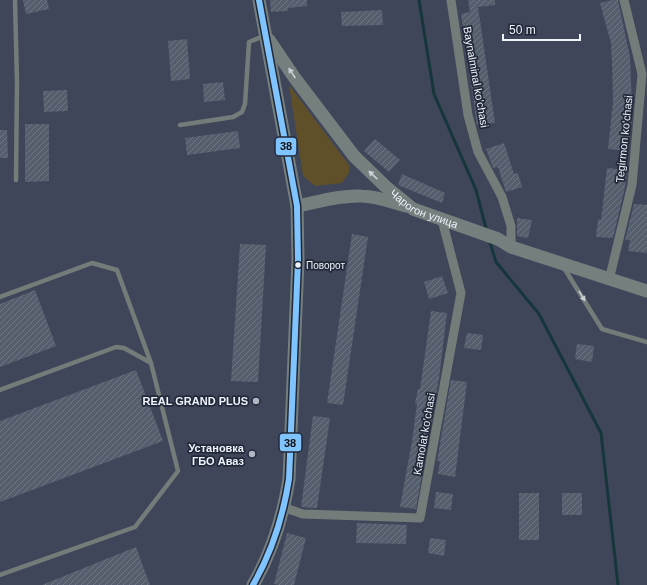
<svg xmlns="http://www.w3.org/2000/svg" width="647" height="585" viewBox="0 0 647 585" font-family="Helvetica,sans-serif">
<defs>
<pattern id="building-hatch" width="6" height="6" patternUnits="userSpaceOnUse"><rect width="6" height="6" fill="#555e6d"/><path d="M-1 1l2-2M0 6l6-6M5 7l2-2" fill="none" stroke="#6e7683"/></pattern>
</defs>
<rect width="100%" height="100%" fill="#3f465a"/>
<!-- green -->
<path fill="#60502a" d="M289,85l60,80v8l-7,10 -27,3 -12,-10z"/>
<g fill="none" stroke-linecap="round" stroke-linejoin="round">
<!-- stream -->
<path stroke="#16363c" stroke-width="3" d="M419,0l15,94 42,96 11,42
M489,239l7,23 43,52 62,119 17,152"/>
</g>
<!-- building -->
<path fill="url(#building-hatch)" d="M23,0h24l2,9 -23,5z
M270,0h37v6l-19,2v3l-17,1z
M468,0h27v5l-17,2 17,116 -18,2 -16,-111 9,-2z
M613,0h5l12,57 2,48 -4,46 -20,-2 5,-47 -1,-39 -1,-20 -11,-40z
M382,10l1,15 -41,1 -1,-14z
M187,39l3,40 -19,2 -3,-40z
M223,82l2,18 -21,2 -1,-18z
M67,90l1,21 -24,1 -1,-21z
M25,124h24v57l-24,1z
M0,130h7l1,28h-8z
M238,131l2,17 -53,7 -2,-17z
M375,139l25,21 -11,12 -25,-21z
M504,143l10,31 4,-1 4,14 -16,5 -8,-25 -5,1 -7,-19z
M607,168l20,2 -2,17 -12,51 -17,-1 2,-18 3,1z
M402,174l43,19 -3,10 -44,-18z
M634,204l13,1v48l-19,-2 2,-11h-5z
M517,218l15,2 -4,18 -11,-2z
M352,234l16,3 -25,168 -16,-2z
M240,244l26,1 -8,137 -27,-1z
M442,276l6,17 -19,6 -5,-17z
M35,290l21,56 -56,21v-63z
M431,311l16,2 -8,65 -23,131 -16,-2 12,-66 5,-37h-2l3,-15h2z
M467,333l16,2 -2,15 -17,-2z
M577,344l17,2 -2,16 -17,-3z
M136,370l27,71 -163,61v-81z
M451,380l16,2 -12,95 -17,-3 2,-13h-3z
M313,416l17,2 -13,90 -16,-1z
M436,492l17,2 -2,16 -17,-2z
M519,493h20v47h-20z
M562,493h20v22h-20z
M357,523l50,2 -1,19 -50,-1z
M287,533l19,5 -12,47h-15l-5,-1z
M430,538l16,2 -2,16 -16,-3z
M136,547l14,38h-108z"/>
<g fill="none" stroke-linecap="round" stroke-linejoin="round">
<!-- lane -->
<path stroke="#747c79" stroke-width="4.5" d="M15,0l2,81 -1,99
M180,125l53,-8 9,-5 3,-8 4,-62 15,-6
M564,268l38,61 45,13
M0,297l92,-34 25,7 34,93 27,108 -43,56 -135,48
M0,390l116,-43 8,1 27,15"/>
<!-- street -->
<path stroke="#747c79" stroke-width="9" d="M451,0l17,115 10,37 24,45 9,29v21
M609,280l23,-95 10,-111 -18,-74
M285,508l18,6 117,4 41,-225 -19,-73"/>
<!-- secondary -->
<g stroke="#757f7e" stroke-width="13">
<path id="s1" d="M269,40l25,37 60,79 31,30 28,23 85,30 13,8 136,44"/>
<path d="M297,206c21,-4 42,-11 64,-10 15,0 30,6 45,10"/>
<path d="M253,585c19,-33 30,-68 36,-106l9,-219 -1,-54 -38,-206"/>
</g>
<!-- bus-1 casing -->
<g stroke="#222939" stroke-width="9">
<path id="bus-1" d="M253,585c19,-33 30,-68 36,-106l9,-219 -1,-54 -38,-206"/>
</g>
<!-- bus-1 -->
<use href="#bus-1" stroke="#80c4ff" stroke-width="6"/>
</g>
<!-- one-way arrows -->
<defs><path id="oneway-solid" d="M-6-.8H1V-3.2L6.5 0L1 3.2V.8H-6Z"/></defs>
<g fill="#cad0d6">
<use href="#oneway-solid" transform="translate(292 73) rotate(-124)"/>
<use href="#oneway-solid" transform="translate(373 175) rotate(-137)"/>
</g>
<use fill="#cacfd5" href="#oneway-solid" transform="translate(582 296) rotate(58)"/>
<!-- markers -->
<circle fill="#eff3fc" stroke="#222939" stroke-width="1.5" cx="298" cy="265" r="3.5"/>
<g fill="#b1b6c3" stroke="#222939" stroke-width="1.5">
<circle cx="256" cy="401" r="4"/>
<circle cx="252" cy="454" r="4"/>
</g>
<g text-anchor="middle" stroke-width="3.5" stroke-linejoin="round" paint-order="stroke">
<!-- bus labels -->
<g font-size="10" fill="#eff3fc" stroke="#222939" text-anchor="start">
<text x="306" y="269">Поворот</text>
</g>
<!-- street labels -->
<g font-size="11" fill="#eff3fc" stroke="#222939">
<text transform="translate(476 77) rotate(80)" y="4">Baynalminal ko'chasi</text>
<text transform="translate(624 139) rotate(-84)" y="4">Tegirmon ko'chasi</text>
<text dy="4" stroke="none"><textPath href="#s1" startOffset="233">Чарогон улица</textPath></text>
<text transform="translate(424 434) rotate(-80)" y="4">Kamolat ko'chasi</text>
</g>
<!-- poi labels -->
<g font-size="11" font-weight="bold" fill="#eff3fc" stroke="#222939" text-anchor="end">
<text x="248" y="405">REAL GRAND PLUS</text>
<text x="244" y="452">Установка<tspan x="244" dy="13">ГБО Аваз</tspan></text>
</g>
</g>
<g stroke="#222939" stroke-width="1.5">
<rect x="275" y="137" width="22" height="19" rx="4" fill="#80c4ff"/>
<rect x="279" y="433" width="23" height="19" rx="4" fill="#80c4ff"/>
</g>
<g font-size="11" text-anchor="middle" font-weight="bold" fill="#111">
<text x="286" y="150">38</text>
<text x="290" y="447">38</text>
</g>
<!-- scale -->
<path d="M503 34v6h77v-6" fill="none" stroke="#eff3fc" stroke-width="2"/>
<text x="509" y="34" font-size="12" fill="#eff3fc" stroke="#222939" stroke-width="3" paint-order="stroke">50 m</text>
</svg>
